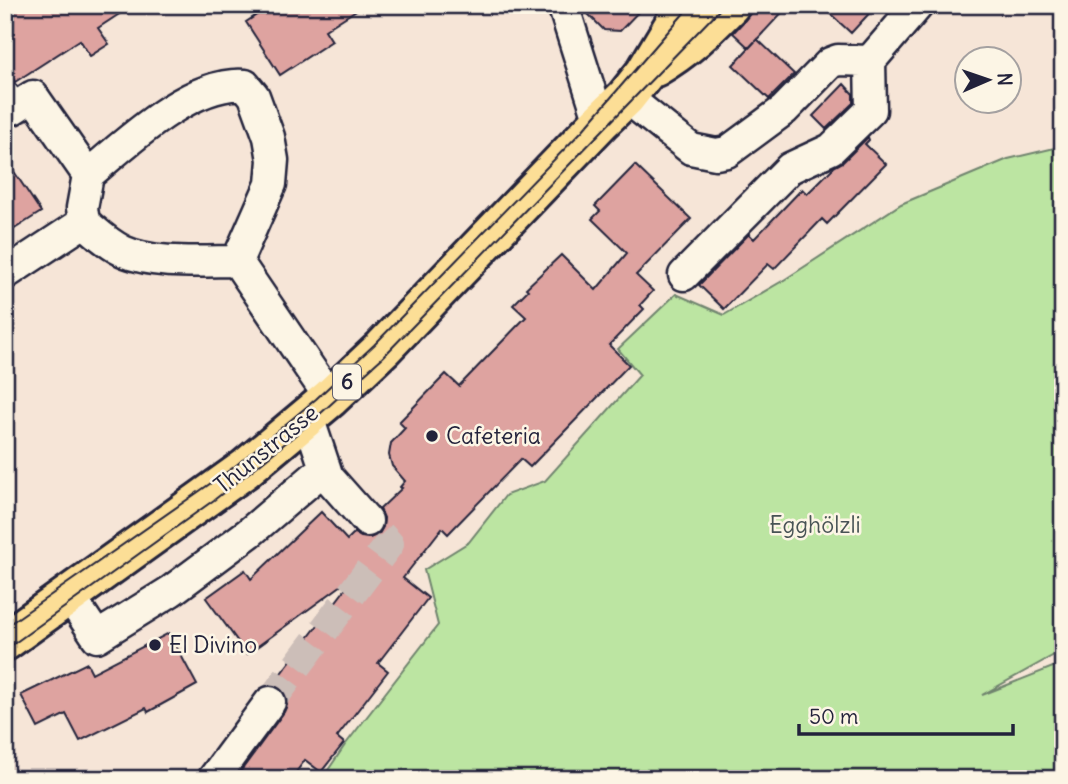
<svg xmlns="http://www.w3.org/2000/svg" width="1068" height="784" viewBox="0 0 1068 784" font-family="Delius,sans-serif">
<rect width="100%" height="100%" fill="#f6e5d7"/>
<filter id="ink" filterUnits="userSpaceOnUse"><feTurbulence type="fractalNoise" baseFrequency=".0143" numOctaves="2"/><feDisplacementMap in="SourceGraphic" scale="14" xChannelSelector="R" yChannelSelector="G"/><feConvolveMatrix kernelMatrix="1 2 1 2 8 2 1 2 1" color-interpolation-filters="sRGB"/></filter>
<g filter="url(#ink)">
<!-- green -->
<path fill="#bce5a2" stroke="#6f846e" stroke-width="2" d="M1063,146v504l-81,45 81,-32v116h-741l23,-34 93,-120 -14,-55 45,-28 37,-47 39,-14 95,-106 -22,-26 58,-55 48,21 60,-35 117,-76 107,-45z"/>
<!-- building -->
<path fill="#dea3a0" stroke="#22223b" stroke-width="2" d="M17,5h116l-35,23 11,16 -19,12 -10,-16 -65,42 -10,-15v-54z
M272,5h92l-39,25 7,11 -52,34 -34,-53z
M581,5h64l-25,26 -16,-1 -21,-21z
M757,5h32l-40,43 -16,-15 12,-13z
M821,5h56l-26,28z
M757,39l37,35 -25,25 -36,-34z
M844,84l9,10v9l-27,26 -13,-13z
M868,137l1,3 -4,4 21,20 -59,60 -5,-5 -48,50 -6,-5 -44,45 -25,-24 50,-51 5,5 48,-50 5,5 27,-27 9,-5z
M5,158l36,54 -36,23z
M635,165l56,54 -55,56 17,16 -13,14 4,4 -35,36 20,20 -99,102 -9,-8 -73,75 -6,-6 -39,50 25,20 -50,65 10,8 -51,66 7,6 -23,29 -16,-12 -14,19h-56l49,-67 3,-7 -1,-11 -6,-6 -8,-3 85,-111 -110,80 -41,-56 39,-28 6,9 70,-67 26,28 7,-7 7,4 9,1 9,-4 4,-7 1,-9 -4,-9 22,-21 -2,-1 5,-6 -13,-15 -3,-11 2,-12 14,-15 -6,-6 47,-48 13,12 67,-69 -13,-12 15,-15 -2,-2 35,-33 35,35 31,-37 -35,-34 8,-8 -5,-5z
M169,633l28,52 -49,27 -2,-4 -66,33 -14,-27 -28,14 -17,-33 66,-32 5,10z"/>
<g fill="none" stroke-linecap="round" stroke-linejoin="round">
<!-- minor-tunnel -->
<path stroke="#ccbeb8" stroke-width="30" stroke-dasharray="30 15" stroke-linecap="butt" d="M270,702l119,-158 -22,-23"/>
<!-- minor casing -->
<g stroke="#22223b" stroke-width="35">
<path id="minor" d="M563,5l37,117
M870,61l48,-56
M5,97l8,12 20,-13 55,79 -6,33 2,14c12,10 24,22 39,29 30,14 80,10 114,10l93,137
M626,97l65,52 25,5 11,-2 57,-42 46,-47 8,-3 32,1 1,49 -40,39 -41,19 -106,107
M88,175c39,-33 104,-95 157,-90l9,11 15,41 4,23 -2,24 -34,77
M5,274l79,-52
M308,417l20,60 39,44
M69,595l28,42 74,-46 78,-58 76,-65
M213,779l57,-77"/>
</g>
<!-- major casing -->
<g stroke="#22223b" stroke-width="44">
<path id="major" d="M655,67c31,-18 50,-37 75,-62
M5,641l240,-172 85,-71 53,-50 217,-226 26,-25 19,-24 36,-60 8,-8"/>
</g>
<!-- minor -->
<use href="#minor" stroke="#fcf5e5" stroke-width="30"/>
<!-- major -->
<use href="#major" stroke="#fcde96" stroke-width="38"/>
<!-- tram -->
<path stroke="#22223b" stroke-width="2" d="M5,627l229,-160 82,-68 58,-54 208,-214 109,-126
M5,650l209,-150 42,-33 54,-44 73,-66 341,-352"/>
</g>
</g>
<!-- markers -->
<g fill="#22223b" stroke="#fcf5e5" stroke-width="2.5">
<circle cx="432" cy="436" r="7"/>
<circle cx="155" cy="645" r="7"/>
</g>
<g text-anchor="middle" stroke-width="5" stroke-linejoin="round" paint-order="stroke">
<!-- shield labels -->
<rect fill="#fcf5e5" stroke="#63616e" stroke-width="2" x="333" y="364.5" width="28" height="35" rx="5"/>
<g font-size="21" font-weight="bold" fill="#22223b">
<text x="347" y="389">6</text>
</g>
<!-- poi labels -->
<g font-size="23" fill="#22223b" stroke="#fcf5e5" text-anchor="start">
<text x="446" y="444">Cafeteria</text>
<text x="169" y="653">El Divino</text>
</g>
<!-- street labels -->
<g font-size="23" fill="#22223b" stroke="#fcf5e5">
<text transform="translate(266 449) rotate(-39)" y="8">Thunstrasse</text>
</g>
<!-- park labels -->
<g font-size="23" fill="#485355" stroke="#fcf5e5">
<text x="815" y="533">Egghölzli</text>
</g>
</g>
<!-- margin -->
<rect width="1068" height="784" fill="none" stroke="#fcf5e5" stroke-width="28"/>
<rect x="14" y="14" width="1040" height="756" fill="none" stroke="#22223b" stroke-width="2.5" filter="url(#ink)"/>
<!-- north arrow -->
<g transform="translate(988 80) rotate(88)"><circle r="33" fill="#fcf5e5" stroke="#a5a1a1" stroke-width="2"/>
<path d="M0-5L12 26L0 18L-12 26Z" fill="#22223b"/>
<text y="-10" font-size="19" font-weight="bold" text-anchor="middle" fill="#22223b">N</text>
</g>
<!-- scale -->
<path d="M799 724v10h214v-10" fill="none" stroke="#22223b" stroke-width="3.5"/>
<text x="809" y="724" font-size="21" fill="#22223b" stroke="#fcf5e5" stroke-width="5" paint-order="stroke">50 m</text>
</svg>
